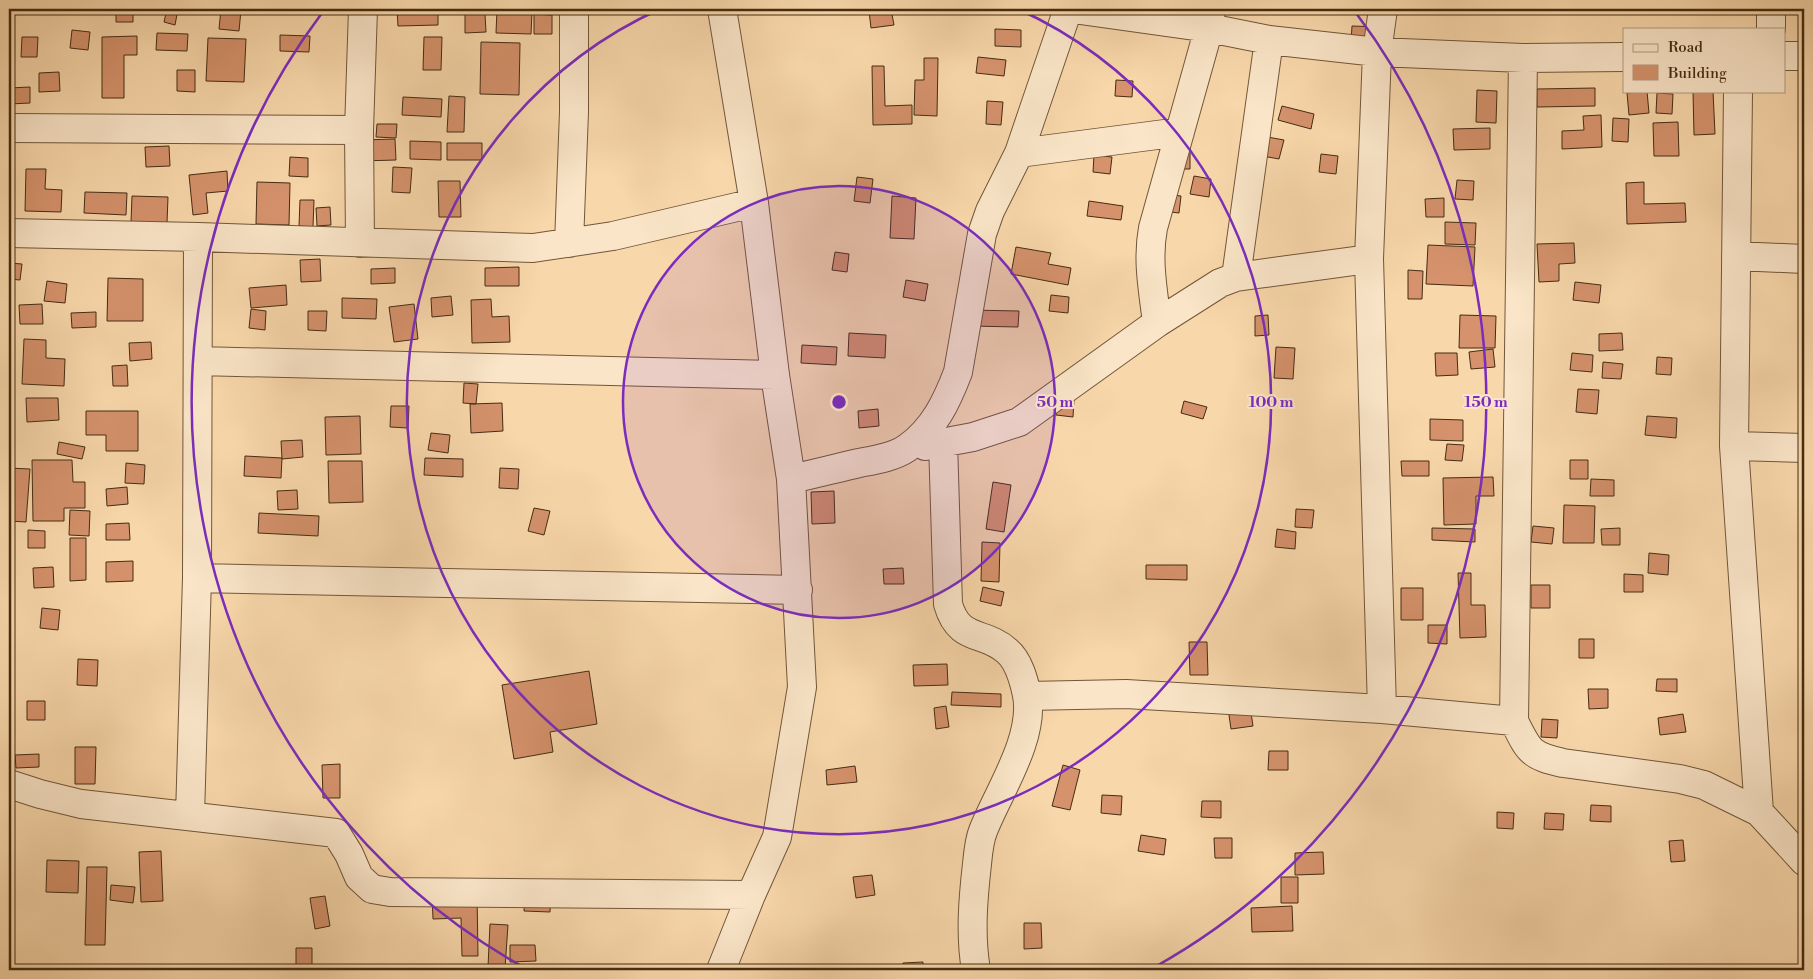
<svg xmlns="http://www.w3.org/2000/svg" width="1813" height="979" viewBox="0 0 1813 979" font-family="'Libre Bodoni',serif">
<rect width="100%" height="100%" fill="#f8d7aa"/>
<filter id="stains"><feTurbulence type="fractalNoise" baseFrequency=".004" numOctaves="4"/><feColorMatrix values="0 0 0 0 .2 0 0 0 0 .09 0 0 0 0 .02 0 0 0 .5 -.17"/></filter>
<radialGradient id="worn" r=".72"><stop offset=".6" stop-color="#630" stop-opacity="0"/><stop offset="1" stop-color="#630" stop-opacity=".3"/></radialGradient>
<!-- building -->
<path fill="#d5926c" stroke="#442c13" d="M116,9h17v13h-17z
M167,9h11l-3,16 -11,-3z
M221,9l20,1 -2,21 -20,-2z
M266,9h19v4l-19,-1z
M438,9v16l-40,1 -1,-16z
M883,9h8l3,16 -23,3 -2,-17z
M497,10l35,2 -1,22 -35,-1z
M465,14h20l1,18 -21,1z
M534,14l18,1v19h-18z
M1352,26l29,1v16l-30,-1z
M995,29l26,1v17l-26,-1z
M72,30l18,2 -2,18 -18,-2z
M157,33l31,1 -1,17 -31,-1z
M280,35l30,1 -1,16 -29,-1z
M137,36v19h-13v43h-22v-61z
M22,37h16l-1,20h-16z
M424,37h18l-1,33h-18z
M208,38l38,1 -2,43 -38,-1z
M481,42l39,1 -1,52 -39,-1z
M978,57l28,3 -2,16 -28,-3z
M924,58h14l-1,58 -23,-1 1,-35h9z
M872,66h12l1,40 27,-1v19l-39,1z
M177,70h18v22l-18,-1z
M59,72l1,19 -21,1v-19z
M1116,80l17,1 -1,16 -17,-1z
M30,87v16l-21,1v-16z
M1595,88v18l-58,1v-18z
M1477,90l20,1 -1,32 -20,-1z
M1647,91l2,22 -20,2 -2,-22z
M1693,91h20l2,43 -21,1z
M1657,93l16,1 -1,20 -16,-1z
M449,96l16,1 -1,35h-17z
M403,97l39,2 -1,18 -39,-2z
M987,101l16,1 -2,23 -15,-1z
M1282,106l32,8 -3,15 -33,-9z
M1601,115l1,32 -40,2v-18l22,-1 -1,-14z
M1613,118l16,1 -1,23 -16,-1z
M1678,122l1,34h-25l-1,-33z
M377,124h20l-1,14 -20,-1z
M1490,128v21l-36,1 -1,-21z
M1262,136l22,4 -5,19 -22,-4z
M395,139l1,21 -35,1v-21z
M410,141l31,1v18l-31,-1z
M447,143h35v17h-35z
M169,146l1,20 -24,1 -1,-20z
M1176,146l14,1v22h-15z
M1321,154l17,2 -2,18 -17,-2z
M1094,155l18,2 -2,17 -17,-2z
M290,157l18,1v19l-19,-1z
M393,167l19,1 -2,25 -18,-1z
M26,169h20l-1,20 17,1 -1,22 -36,-1z
M227,171l1,20 -22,2 2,20 -15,2 -4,-40z
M1194,176l17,3 -2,18 -19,-3z
M857,177l16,2 -3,24 -16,-2z
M1457,180l17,1 -1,19 -18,-1z
M438,181h22l1,36h-22z
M257,182l33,1 -1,42 -33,-1z
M1644,182v22l41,-1 1,19 -59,2 -1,-41z
M85,192l42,1 -1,22 -42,-2z
M1164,194l17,2 -2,17 -16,-2z
M132,196l36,1 -1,26 -36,-1z
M892,196l24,2 -2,41 -24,-1z
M1444,198v19h-18l-1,-18z
M300,200h14l-1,27 -14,-1z
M1089,201l34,5 -2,14 -34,-4z
M330,207l1,18 -14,1 -1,-18z
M1445,222l31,1 -1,22 -30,-1z
M1574,243l1,20 -16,1v17l-20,1 -2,-38z
M1428,245l47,2 -2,39 -47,-2z
M1016,247l35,6 -3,11 23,4 -3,17 -57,-11z
M835,252l14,2 -2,18 -15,-2z
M320,259l1,22 -20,1 -1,-22z
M9,263l13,1 -2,16 -11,-1z
M519,267v19h-34v-18z
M395,268v15l-24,1v-15z
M1408,270l15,1 -1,28h-14z
M108,278l35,1v42h-36z
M906,280l22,4 -3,17 -22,-4z
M47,281l20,3 -2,19 -21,-2z
M1575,282l26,3 -2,18 -26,-3z
M286,285l1,20 -36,3 -2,-20z
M1051,295l18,2 -1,16 -19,-2z
M451,296l2,19 -21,2 -1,-19z
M342,298l35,1 -1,20 -34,-1z
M491,299l1,18 17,-1 1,26 -38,1 -1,-43z
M42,304l1,20h-23l-1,-19z
M414,304l4,35 -24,3 -5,-35z
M251,309l15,2 -1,19 -16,-2z
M969,310l50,1 -1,16 -49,-1z
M308,311h19l-1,20 -18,-1z
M96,312v15l-24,1 -1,-15z
M1268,315l1,20 -14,1v-20z
M1460,315l36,1 -1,32h-36z
M849,333l37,2 -1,23 -37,-2z
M1622,333l1,17 -24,1v-17z
M24,339l22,1v18l19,1 -1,27 -42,-2z
M151,342l1,17 -22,2 -1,-18z
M802,345l35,2 -1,18 -35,-2z
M1276,347l19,1 -2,31 -19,-1z
M1493,349l2,18 -24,2 -2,-17z
M1435,353h22l1,22 -22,1z
M1572,353l21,2 -1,17 -22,-2z
M1657,357l15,1 -1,17 -15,-1z
M1603,362l20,2 -2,15 -19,-1z
M127,365l1,21h-15l-1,-20z
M464,383l14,1 -2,20 -13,-1z
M1578,389l21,1 -2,24 -21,-2z
M26,398h32l1,22 -32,2z
M1058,398l16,1 -1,18 -17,-2z
M1184,401l23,6 -4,12 -22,-6z
M502,403l1,28 -32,2 -1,-29z
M391,406h18l-1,22 -18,-1z
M878,409l1,17 -20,2 -1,-17z
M86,411h52v40h-32v-16h-20z
M360,416l1,38 -35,1 -1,-38z
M1647,416l30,2 -1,20 -31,-3z
M1430,419l33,1v21l-33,-1z
M431,433l19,2 -2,18 -20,-3z
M302,440l1,17 -21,2 -1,-18z
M59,442l26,5 -3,12 -25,-5z
M1447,444l17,1 -2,16 -17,-1z
M245,456l37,2 -1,20 -37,-2z
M425,458l38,1v18l-39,-2z
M32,460h40l1,22h12v26h-21v13h-31z
M1570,460h18v19h-18z
M328,461h34l1,41 -34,1z
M1401,461h28v15h-27z
M126,463l19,2 -1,19 -19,-1z
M9,468l21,1 -4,53 -17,-1z
M500,468l19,1 -1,20 -19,-1z
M1493,477l1,19h-18v28l-32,1 -1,-47z
M1591,479l23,1v16h-24z
M993,482l18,3 -7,47 -18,-3z
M127,487l1,17 -21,2 -1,-17z
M297,490l1,19 -20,1 -1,-19z
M834,491l1,32 -23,1 -1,-32z
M1564,505l31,1 -1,37h-31z
M534,508l16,3 -6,24 -16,-4z
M1296,509l18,1 -2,18 -17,-1z
M70,510l20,1 -1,25 -20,-1z
M259,513l60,3 -1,20 -60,-3z
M129,523l1,17h-24v-16z
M1533,526l21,2 -2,16 -21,-2z
M1432,528l43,1v13l-43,-2z
M1620,528v17h-18l-1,-16z
M1277,529l19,3 -1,17 -20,-2z
M28,530l17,1v17h-17z
M70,538h16v42l-16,1z
M982,542l18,1 -1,39 -18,-1z
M1649,553l20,2 -1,20 -20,-2z
M133,561v20l-27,1v-20z
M1146,565h41v15l-41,-1z
M53,567l1,20 -20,1 -1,-20z
M903,568l1,16h-20l-1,-15z
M1458,573h13v32h14l1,32 -26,1z
M1624,574l19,1v17h-19z
M1531,585h19v23h-19z
M983,587l21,5 -3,14 -21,-5z
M1401,588h22v32h-22z
M42,608l18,2 -2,20 -18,-2z
M1428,625h19v19l-19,-1z
M1579,639h15v19h-15z
M1189,642h18l1,33h-18z
M78,659l20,1 -1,26 -20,-1z
M947,664l1,21 -34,1 -1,-21z
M589,671l8,53 -47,8 3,20 -39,7 -12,-74z
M1657,679h20v13l-21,-1z
M1588,689h20v19l-19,1z
M952,692l49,2v13l-50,-2z
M27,701h18v19h-18z
M946,706l3,21 -13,2 -2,-21z
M1250,706l3,20 -22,3 -3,-21z
M1683,714l3,18 -26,3 -2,-17z
M1542,719l16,1 -1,18 -16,-1z
M75,747h21l-1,37h-20z
M1269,751h19v19h-20z
M39,754v13l-23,1 -1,-13z
M340,764v34h-17l-1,-33z
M1063,765l17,5 -10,40 -18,-4z
M855,766l2,16 -30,3 -1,-15z
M1102,795l20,1 -1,19 -20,-2z
M1202,801h19v17l-20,-1z
M1591,805l20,1v16l-21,-1z
M1497,812l17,1 -1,16 -16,-1z
M1545,813l19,1 -1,16 -19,-1z
M1141,835l25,4 -2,16 -26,-4z
M1214,838h18v20h-17z
M1683,840l2,21 -14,1 -2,-21z
M161,851l2,50 -22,1 -2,-50z
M1323,852l1,22 -29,1v-22z
M47,860l32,1 -1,32 -32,-1z
M87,867h20l-2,78h-20z
M872,875l3,20 -19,3 -3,-21z
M1281,877h17v26h-17z
M111,885l24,2 -2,16 -23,-3z
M525,891l26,1 -1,20 -26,-1z
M477,893l1,63h-16l-1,-38 -28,1 -1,-25z
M325,896l5,30 -15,3 -5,-31z
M1292,906l1,25 -41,1 -1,-24z
M1024,923h17l1,25 -18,1z
M490,924l18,1 -3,43 -17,-1z
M510,945h25l1,16 -26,1z
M296,948h16v18h-16z
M923,962v8h-20v-7z"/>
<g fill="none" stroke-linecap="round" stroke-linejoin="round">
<!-- minor casing -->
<g stroke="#715739" stroke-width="30">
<path id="minor" d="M1073,9l136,19 60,12 108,12 146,6 101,-1
M1771,9v20
M1784,56h20
M1738,91l-4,355 25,366
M9,128l350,2
M1019,153l161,-21
M9,233l189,4 335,11 80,-12 141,-33
M360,243l-1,-113 4,-121
M569,243l5,-131v-103
M1736,256l68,3
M1236,277l33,-237
M1157,323c-4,-33 -10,-63 -4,-95l56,-200 2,-19
M198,361l577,14
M943,442l5,162c11,39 36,26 59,47 12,10 17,30 20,44 8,44 -29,97 -44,136 -4,10 -5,23 -6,33 -4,35 -7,71 -1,106
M925,446l48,-9 46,-15 138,-99 63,-40 16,-6 22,-3 111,-15
M1734,446l70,2
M791,479c23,-5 46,-11 68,-16 16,-3 35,-6 48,-15 27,-19 40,-47 51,-76l24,-138 8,-23 29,-58 49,-144
M197,578l601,12
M1027,696l99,-2 256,15 132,12c15,30 16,35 49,42l117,16 24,6 55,27 45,49
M1382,709l-13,-450 8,-207 6,-43
M1514,721l9,-663
M9,784l31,10 41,10 255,29 13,21 10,23 13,12 18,3 361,3
M190,816l7,-238 1,-341
M721,970l30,-75 26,-58 25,-150 -11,-208 -16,-104 -21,-172 -32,-194"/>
</g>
<!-- minor -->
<use href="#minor" stroke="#fae5c8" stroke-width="28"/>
</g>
<!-- distance rings -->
<circle cx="839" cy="402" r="216" fill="#7b2cbf" fill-opacity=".12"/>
<g fill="none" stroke="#7b2cbf" stroke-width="2.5">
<circle cx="839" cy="402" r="216"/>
<path d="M1018 9A432 432 0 1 1 660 9"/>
<path d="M525 968A647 647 0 0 1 322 13M1356 13A647 647 0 0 1 1153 968"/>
</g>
<circle cx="839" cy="402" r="8" fill="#7b2cbf" stroke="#fae5c8" stroke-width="2.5"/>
<g font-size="15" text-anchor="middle" font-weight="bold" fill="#7b2cbf" stroke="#fae5c8" stroke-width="4" stroke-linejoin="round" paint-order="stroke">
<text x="1055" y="407">50 m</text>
<text x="1271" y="407">100 m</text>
<text x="1486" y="407">150 m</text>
</g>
<!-- margin -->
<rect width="1813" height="979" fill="none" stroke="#f8d7aa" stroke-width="30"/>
<rect x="10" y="10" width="1793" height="959" fill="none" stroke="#442c13" stroke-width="2.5"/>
<rect x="15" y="15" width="1783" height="949" fill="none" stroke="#442c13"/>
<!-- legend -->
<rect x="1623" y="28" width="162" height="65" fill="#fae5c8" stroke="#b19b80"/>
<rect x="1633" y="44" width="25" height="8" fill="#fae5c8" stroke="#b19b80"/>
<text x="1668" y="52" font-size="15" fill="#442c13">Road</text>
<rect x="1633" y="65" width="25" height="15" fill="#d5926c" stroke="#b19b80"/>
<text x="1668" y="78" font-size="15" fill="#442c13">Building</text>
<rect width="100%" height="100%" filter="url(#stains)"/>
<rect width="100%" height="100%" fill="url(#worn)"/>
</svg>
